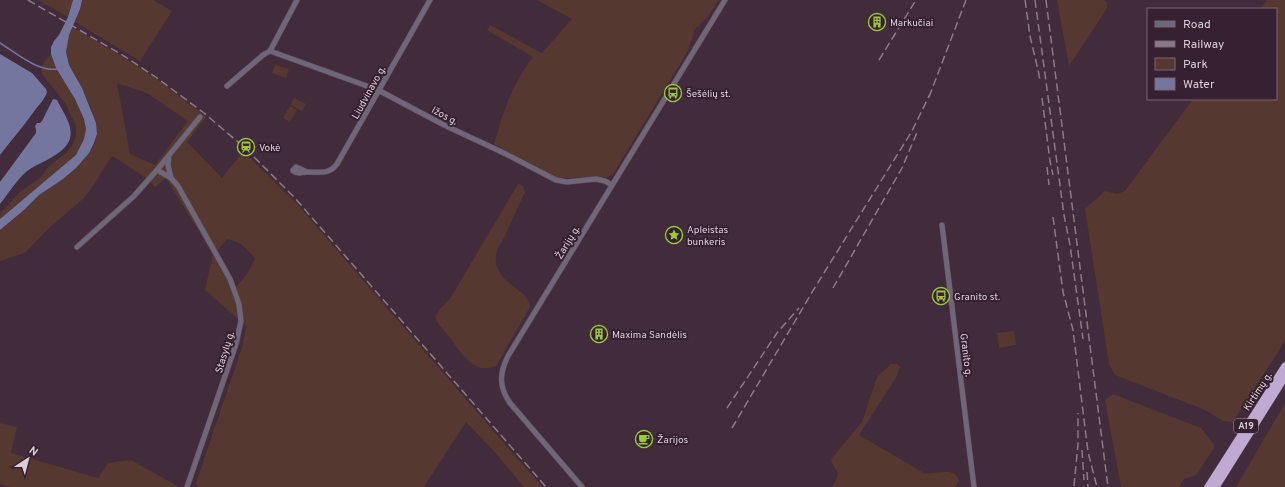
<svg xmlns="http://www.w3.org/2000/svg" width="1285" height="487" viewBox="0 0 1285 487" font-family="Overpass,sans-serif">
<rect width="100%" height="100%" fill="#422b3b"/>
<!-- green -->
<path fill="#55382f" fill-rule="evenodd" d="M38,0h35l-5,17z
M82,0h71l19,11 -32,50 -65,-39z
M537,0h182l-12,18 -12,11 -7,22 -75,123 -5,3 -50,1 -64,-34c10,-34 17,-58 39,-87l-46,-27 3,-5 52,28 30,-34z
M1057,0h47l3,3v5l-38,58z
M1267,0h18v341l-52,81 -10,-1 -18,-11 -90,-35 -6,-11 -24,-155 20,-18 12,3 8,-3 68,-92h83v-90h-16z
M72,27l51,30 34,22 49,38 -19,25 35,36 21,-27 55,54 244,282h-18l-31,-37 -27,-28 -42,65h-226l-2,-4 47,-139 3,-18 -41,-36 8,-36 -47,-76 -11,9 -10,-10 -33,-21 -21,33 -7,9 -36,31 -23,24 -25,8v-31l24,-20 15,-15 24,-16 13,-11 13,-15 6,-10 2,-9 -7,-27 -8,-19 -13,-23 -3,-13 1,-11zM117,83l30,10 41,28 -33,44 -25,-11zM227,239c11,1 22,11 28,20l-7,13 -12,16 -19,-37z
M51,54l5,14 19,31 9,20 2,10 -2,10 -8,16 -76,64v-6l21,-22 20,-14 7,-10 18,-14 7,-9 3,-8v-10l-11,-23 -23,-29c-2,-9 3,-14 9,-20z
M275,65l14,4 -3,9 -14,-5z
M294,98l12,6 -4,7 -12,-6z
M290,106l7,4 -7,12 -7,-4z
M518,184c5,1 6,3 7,8 -7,15 -14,30 -21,46 -3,5 -7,11 -8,17 -4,28 35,35 34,52l-34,59c-22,10 -35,-14 -46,-28 -5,-6 -12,-13 -15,-21l4,-7 12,-13z
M1014,331l2,14 -17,3 -2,-15z
M891,364h6l3,3 -4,11 -37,57 65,38c12,2 32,-7 35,8l-4,6h-123c12,-20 2,-12 -1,-28l31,-37 15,-45z
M1113,394l88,34 13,16v4l-18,27 -12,4 -5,8h-58l-16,-87z
M1285,403v84h-49z
M0,423l17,4 -6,26 87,25 10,-15 23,-3 48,27h-169l-10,-3z"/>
<!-- water -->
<path fill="#7377a0" d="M73,0h9l-2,9 -11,26 -3,17 3,13 13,23 14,35 1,11 -3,9 -5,10 -13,15 -13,11 -24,16 -15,15 -24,20v-11l76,-64 8,-16 2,-10 -2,-10 -9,-20 -19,-31 -5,-14v-7l3,-6 5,-6 9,-18z
M0,54l32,19 14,16 1,3c-2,7 -8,13 -12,18 -11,16 -24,30 -35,45z
M53,99l4,1c13,24 25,40 -5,57 -7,5 -15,7 -22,12 -12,8 -21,24 -30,35v-22l36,-49v-3l-1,-4 2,-3h3l2,-2z"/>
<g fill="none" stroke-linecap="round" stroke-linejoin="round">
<!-- stream -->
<path stroke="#7377a0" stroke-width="1.5" d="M0,43c16,10 38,29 57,26"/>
<!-- minor casing -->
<g stroke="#5e4857" stroke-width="6">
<path id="minor" d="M270,51l108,39 66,35 62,29 50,26 11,2 29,-3 9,2 7,4
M270,51l27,-51
M227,86l36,-31 7,-4
M169,155l-1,10 3,13
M157,170l14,8 7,8 52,93 9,25 2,17 -5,23 -49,143
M307,172l-11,-5 -3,3v1c5,4 9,1 15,1 11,0 21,3 29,-8l93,-164
M942,225l32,262
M77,247l57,-51 23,-26 43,-53
M582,487l-72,-84c-11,-16 -11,-29 -2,-47l217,-356"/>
</g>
<!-- highway casing -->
<g stroke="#5e4857" stroke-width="8">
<path id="highway" d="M1208,487l77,-121
M1216,487l69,-110"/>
</g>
<!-- minor -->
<use href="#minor" stroke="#6f6677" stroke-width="5"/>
<!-- highway -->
<use href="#highway" stroke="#c0aad3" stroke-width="7"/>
<!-- rail -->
<path stroke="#8d7a87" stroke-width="1.5" stroke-dasharray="8 4" stroke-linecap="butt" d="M28,0l96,56 33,22 47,35 41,35 49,49 252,290
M1025,0l5,36 8,34 2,10
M1035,0l29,215 6,30 13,94
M1046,0l62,487
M879,60l37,-60
M929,97l37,-97
M1042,98l8,63 3,14
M1047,167l2,18
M1053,217l10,75 10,38 15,122 9,35
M833,288l69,-120 16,-38
M727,408l50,-75 22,-25
M732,428l82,-139 98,-158 19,-39
M1082,450l2,30
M1087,472l1,15
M1074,486l4,-42v-31"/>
</g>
<!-- icons -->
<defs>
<g id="building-ring" transform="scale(0.9)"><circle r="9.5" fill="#372131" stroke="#98cb37" stroke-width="1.5"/><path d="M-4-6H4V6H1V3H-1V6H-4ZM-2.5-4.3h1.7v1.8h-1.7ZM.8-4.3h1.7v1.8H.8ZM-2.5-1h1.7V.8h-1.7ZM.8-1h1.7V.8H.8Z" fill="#98cb37"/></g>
<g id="bus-ring" transform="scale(0.9)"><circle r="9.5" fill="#372131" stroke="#98cb37" stroke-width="1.5"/><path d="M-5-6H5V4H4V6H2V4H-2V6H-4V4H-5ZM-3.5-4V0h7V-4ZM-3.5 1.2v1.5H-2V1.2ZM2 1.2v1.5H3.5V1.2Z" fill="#98cb37"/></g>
<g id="station-ring" transform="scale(0.9)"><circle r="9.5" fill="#372131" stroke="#98cb37" stroke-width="1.5"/><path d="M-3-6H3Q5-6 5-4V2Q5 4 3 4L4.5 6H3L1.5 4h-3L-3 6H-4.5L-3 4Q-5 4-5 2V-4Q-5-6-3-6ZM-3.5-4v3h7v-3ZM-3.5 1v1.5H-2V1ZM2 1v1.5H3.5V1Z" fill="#98cb37"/></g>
<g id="sight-ring" transform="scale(0.9)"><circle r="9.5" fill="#372131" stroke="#98cb37" stroke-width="1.5"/><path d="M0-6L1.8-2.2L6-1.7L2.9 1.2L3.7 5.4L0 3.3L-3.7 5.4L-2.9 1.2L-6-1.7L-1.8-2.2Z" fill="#98cb37"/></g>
<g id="cafe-ring" transform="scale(0.9)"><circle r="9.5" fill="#372131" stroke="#98cb37" stroke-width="1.5"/><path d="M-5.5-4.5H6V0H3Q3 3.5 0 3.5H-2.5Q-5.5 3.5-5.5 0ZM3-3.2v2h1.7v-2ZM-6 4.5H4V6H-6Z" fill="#98cb37"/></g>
</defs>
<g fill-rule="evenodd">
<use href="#building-ring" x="877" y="22"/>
<use href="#bus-ring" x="673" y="93"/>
<use href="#station-ring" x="246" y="147"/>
<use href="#sight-ring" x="674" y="235"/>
<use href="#bus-ring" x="941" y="296"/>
<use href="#building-ring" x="599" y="334"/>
<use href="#cafe-ring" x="644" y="439"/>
</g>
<g text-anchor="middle" stroke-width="4" stroke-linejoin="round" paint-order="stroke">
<!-- shield labels -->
<rect fill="#372131" stroke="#aa9aa5" stroke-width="1" x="1234" y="419" width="24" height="14" rx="3"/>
<g font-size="9" font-weight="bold" fill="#dcced7">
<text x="1246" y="429">A19</text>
</g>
<!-- poi labels -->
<g font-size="10" fill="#dcced7" stroke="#372131" text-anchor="start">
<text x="890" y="26">Markučiai</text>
<text x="686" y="97">Šešėlių st.</text>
<text x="259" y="151">Vokė</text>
<text x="687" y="233">Apleistas<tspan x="687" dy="12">bunkeris</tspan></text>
<text x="954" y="300">Granito st.</text>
<text x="612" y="338">Maxima Sandėlis</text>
<text x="657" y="443">Žarijos</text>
</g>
<!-- street labels -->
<g font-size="10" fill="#dcced7" stroke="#372131">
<text transform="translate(368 92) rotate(-61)" y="4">Liudvinavo g.</text>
<text transform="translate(445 115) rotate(28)" y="4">Ižos g.</text>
<text transform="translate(567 242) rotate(-59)" y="4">Žarijų g.</text>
<text transform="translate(224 352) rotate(-73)" y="4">Stasylų g.</text>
<text transform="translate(967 355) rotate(83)" y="4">Granito g.</text>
<text transform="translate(1257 391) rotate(-57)" y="4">Kirtimų g.</text>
</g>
</g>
<!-- legend -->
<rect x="1147" y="8" width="130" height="92" fill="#372131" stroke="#796673"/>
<rect x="1155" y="21" width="20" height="6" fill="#6f6677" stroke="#796673"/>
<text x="1183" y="28" font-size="12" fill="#dcced7">Road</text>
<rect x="1155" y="41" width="20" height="6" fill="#8d7a87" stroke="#796673"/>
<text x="1183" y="48" font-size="12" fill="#dcced7">Railway</text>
<rect x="1155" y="58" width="20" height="12" fill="#55382f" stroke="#796673"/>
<text x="1183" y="68" font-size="12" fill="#dcced7">Park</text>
<rect x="1155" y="78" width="20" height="12" fill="#7377a0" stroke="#796673"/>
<text x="1183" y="88" font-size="12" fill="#dcced7">Water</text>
<!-- north arrow -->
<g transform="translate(28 459) rotate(36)" stroke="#372131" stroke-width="3" paint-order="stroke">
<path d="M0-3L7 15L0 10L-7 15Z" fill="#dcced7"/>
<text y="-6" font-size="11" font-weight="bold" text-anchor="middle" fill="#dcced7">N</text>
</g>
</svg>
